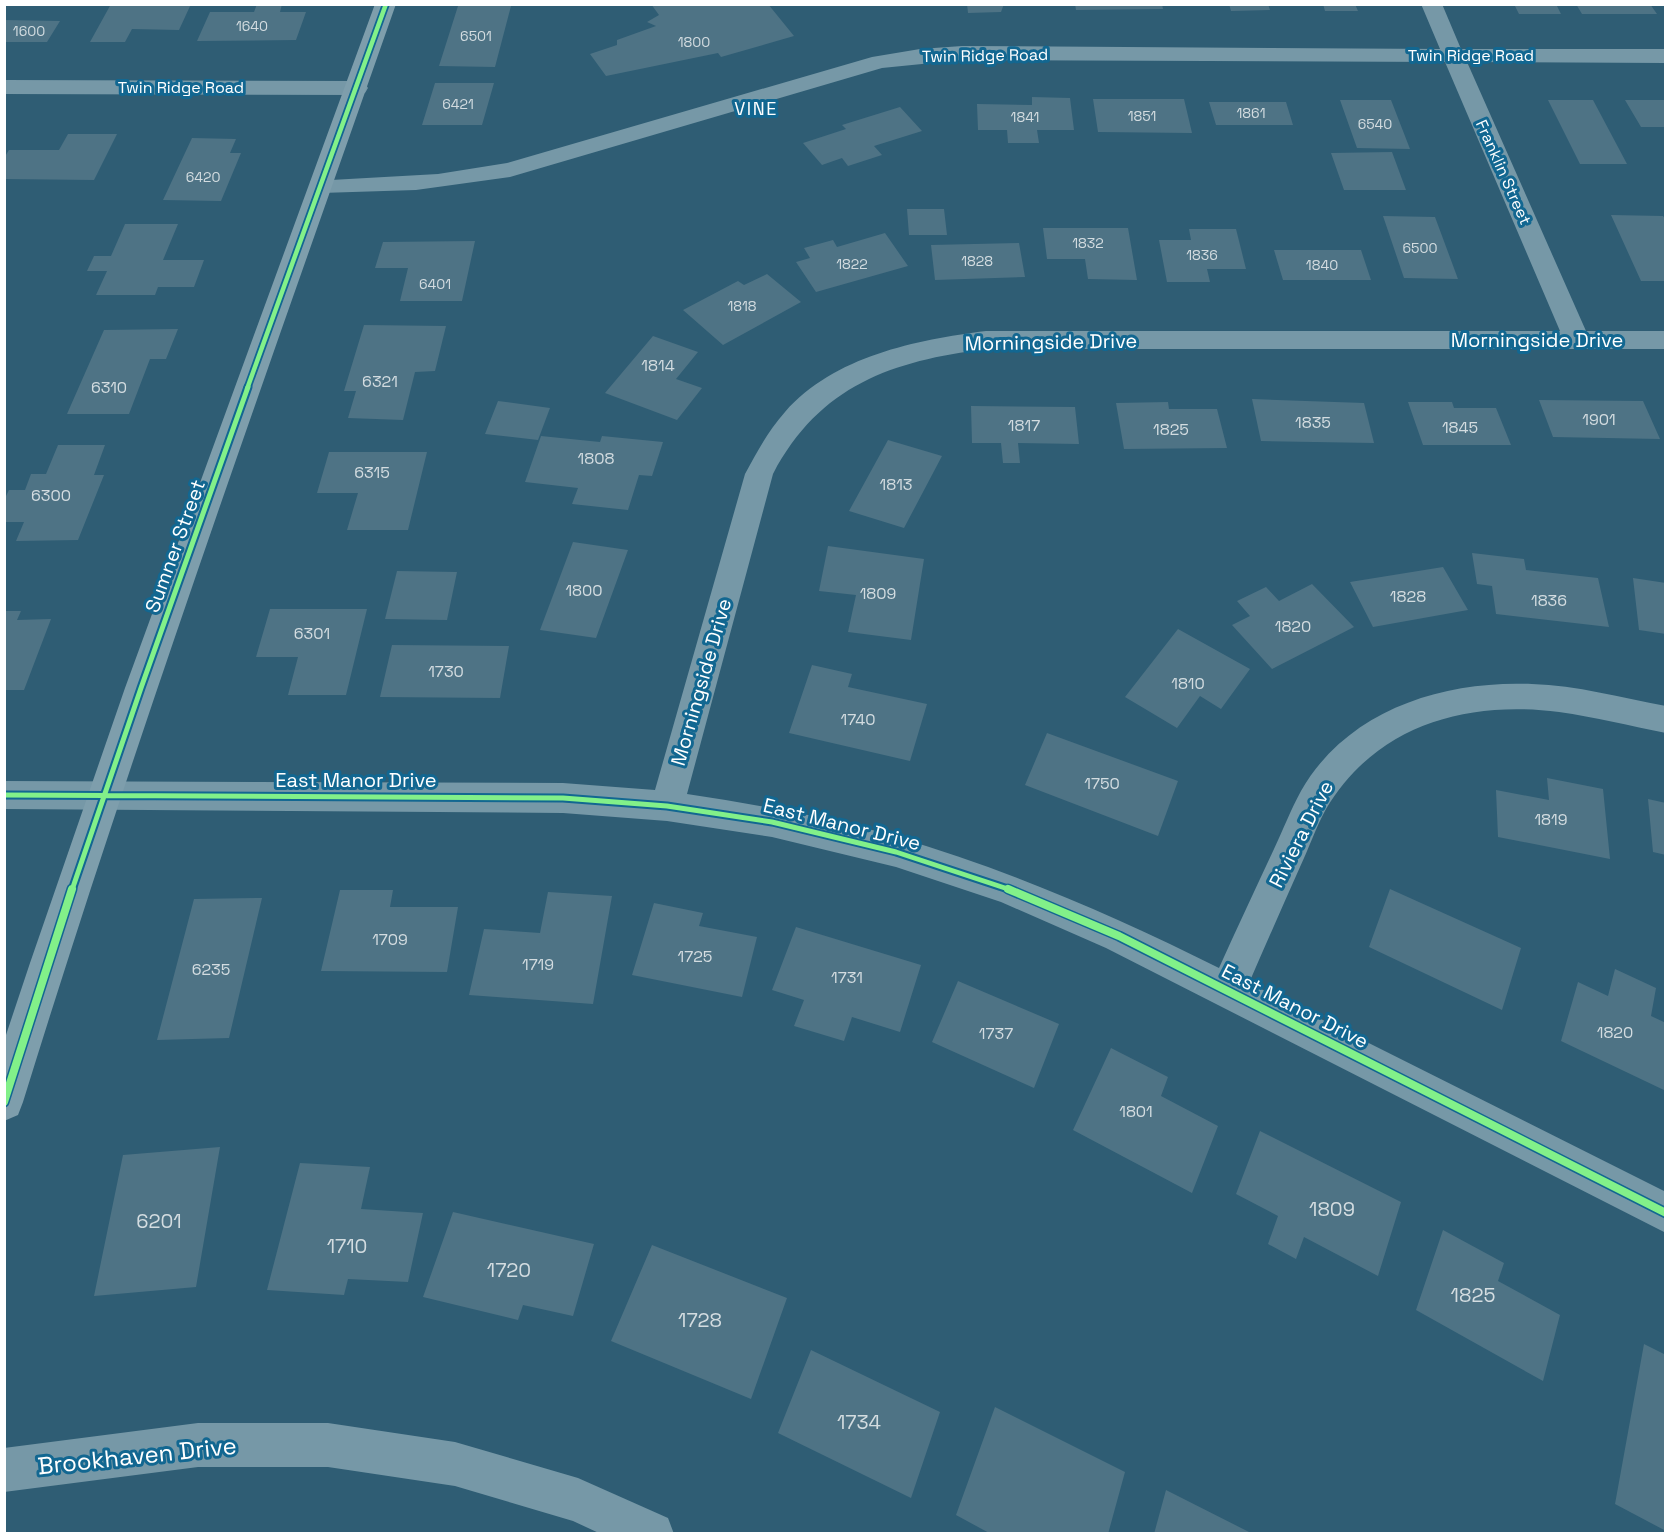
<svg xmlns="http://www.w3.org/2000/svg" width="1670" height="1538" viewBox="0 0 1670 1538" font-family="'Space Grotesk',sans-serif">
<rect width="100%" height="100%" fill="#2f5d74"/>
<!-- building -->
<path fill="#4e7385" d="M111,4h80l-12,26 -47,-1 -7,13h-35z
M257,4h25l-2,8h26l-10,28 -99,1 13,-29h44z
M651,4h117l26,32 -73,21 -3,-4 -112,23 -16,-22 27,-9v-5l39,-14 -9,-4 12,-7z
M967,4h37l-3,8 -33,1z
M1075,4h87l1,5 -87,1z
M1229,4h39l2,6 -39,1z
M1323,4h32l3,7h-33z
M1514,4h42l5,10h-42z
M1576,4h74l7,10h-75z
M458,6h53l-16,61 -56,-1z
M4,20l56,1 -13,21h-43z
M435,83h59l-12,42h-60z
M1032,97l38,1 4,32h-37l2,13h-31l-1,-13h-29l-1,-26 55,1z
M1093,99h91l8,34 -94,-1z
M1340,100h51l19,49 -53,-1z
M1548,100h45l34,64h-47z
M1625,100h41v27h-25z
M1209,102h77l7,23h-77z
M900,107l22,24 -48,15 8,9 -34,11 -6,-8 -20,7 -19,-22 43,-14 -4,-4z
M68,134h49l-23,46 -90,-1v-21l5,-8h50z
M192,138l44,1 -6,14h11l-20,48 -58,-1z
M1392,152l14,38h-62l-13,-37z
M907,209h37l3,26h-38z
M1611,215l52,1 3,4v61h-25z
M1383,216l52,1 23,62 -54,-1z
M125,224h53l-15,36h41l-10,27h-36l-3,8h-59l11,-24h-20l7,-15h17z
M1043,228h85l9,52 -49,-1 -3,-20h-38z
M1189,229h47l10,40h-39l3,13h-43l-8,-42h32z
M885,233l23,33 -92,26 -20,-30 14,-4 -6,-10 29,-8 4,7z
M475,241l-13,60h-62l8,-33h-33l8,-26z
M1019,243l6,34 -90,3 -4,-35z
M1274,250h87l10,30h-88z
M767,274l34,28 -78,43 -40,-35 55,-29 6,4z
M364,325l82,1 -11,45 -20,1 -12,48 -55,-2 8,-27h-12z
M178,329l-12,30h-16l-21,55h-62l37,-84z
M653,336l45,16 -22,27 26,9 -25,32 -72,-27z
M1252,399l112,4 10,40 -113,-2z
M1539,400l104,1 17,38 -107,-2z
M498,401l52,7 -12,32 -53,-6z
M1168,402l1,7h48l10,39 -103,1 -8,-46z
M1408,402h44l2,6h42l15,37h-88z
M971,406l104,1 4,37 -61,-1 2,20h-17l-2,-20h-29z
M541,436l59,6 2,-6 61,6 -11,34 -13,-1 -11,35 -56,-6 6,-16 -53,-6z
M888,440l54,16 -38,72 -55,-17z
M58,445h47l-11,30h10l-26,65 -62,1 8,-19h-20v-22l5,-10h16l6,-16h15z
M329,452h98l-19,78h-61l11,-37h-41z
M573,542l55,8 -32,88 -56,-8z
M828,546l96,13 -13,81 -63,-8 8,-37 -37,-4z
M1472,553l52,6 2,11 72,8 11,49 -113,-13 -4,-28 -15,-2z
M1443,567l25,43 -95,17 -23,-45z
M397,571l60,1 -10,48 -62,-1z
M1633,578l33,5v51l-27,-4z
M1312,584l42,43 -82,42 -40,-44 18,-9 -13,-15 29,-14 13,14z
M270,609h97l-21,86h-58l10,-38h-42z
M4,611h17l-4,9 34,-1 -27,71h-20z
M1178,629l72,40 -29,40 -21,-13 -23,32 -52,-31z
M392,645l117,1 -9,52 -120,-1z
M812,665l40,9 -4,13 79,17 -17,57 -121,-28z
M1047,733l131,48 -20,55 -133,-51z
M1547,778l56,11 7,70 -112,-22 -2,-47 53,10z
M1648,799l18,4v52l-13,-3z
M1390,889l131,59 -19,62 -133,-63z
M340,890h53l-3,17h68l-11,65 -126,-1z
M548,892l64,4 -19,108 -124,-9 15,-66 56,4z
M262,898l-33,140 -72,2 37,-141z
M654,903l49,10 -4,13 58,11 -15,60 -110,-22z
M796,927l125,38 -21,67 -48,-15 -8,24 -50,-15 10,-26 -32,-10z
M1615,969l41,19 -5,28 15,7v68l-105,-50 17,-59 30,14z
M958,981l101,43 -25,64 -102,-46z
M1111,1048l57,29 -7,19 57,30 -26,67 -119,-63z
M1260,1131l141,71 -23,74 -74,-39 -8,22 -28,-15 10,-28 -42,-22z
M220,1147l-24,140 -102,9 29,-141z
M300,1163l70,4 -9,42 62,4 -15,69 -60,-3 -4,16 -77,-5z
M453,1212l141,32 -21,72 -50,-11 -5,15 -95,-23z
M1443,1230l61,33 -6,18 62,34 -17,66 -127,-71z
M652,1245l135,53 -36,101 -140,-58z
M1644,1344l22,11v176l-51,-27z
M811,1350l129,62 -29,86 -133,-65z
M995,1407l130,65 -17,62h-117l-35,-19z
M1166,1490l87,44h-99z"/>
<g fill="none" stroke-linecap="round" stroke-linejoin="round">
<!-- street -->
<path fill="#7698a7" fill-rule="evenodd" d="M1421,4h21l19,45h205v14l-199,-1 119,269h80v18h-680c-94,12 -166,36 -213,125l-86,320c71,11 142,23 210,43 112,33 218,79 322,131 18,-40 37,-80 55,-119 9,-19 17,-40 27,-58 46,-81 142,-111 231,-107 45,1 89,14 134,22v27c-36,-7 -71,-16 -107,-21 -93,-12 -183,13 -233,97 -10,18 -17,39 -26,58 -17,38 -34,77 -51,116l417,209v41l-560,-285 -105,-46 -105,-35 -124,-30 -105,-16 -104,-8 -559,-4v-28l559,2 92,7 90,-316c12,-22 23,-43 40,-62 49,-56 131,-72 201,-81h574l-115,-269 -483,-2 -80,8 -372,109 -94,13 -95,3 -8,-2 -4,-5 4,-5 125,-7 69,-11 365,-106 48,-8 42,-3 478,3z
M4,80l353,1 8,2 3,5 -3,5 -8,2 -353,-1z
M198,1423h130l127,19 123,36 90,40 6,16h-73l-28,-13 -118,-35 -127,-19h-130l-194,25v-44z"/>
<!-- secondary -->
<path fill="#7e9eac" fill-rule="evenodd" d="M375,4h21c-128,365 -259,729 -373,1098l-5,13 -14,6v-80l26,-78 95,-275z"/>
<!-- cycleway-far2 casing -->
<g stroke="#126791" stroke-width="8">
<path id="cycleway-far2" d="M247,389l139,-385"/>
</g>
<!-- cycleway-far1 casing -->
<g stroke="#126791" stroke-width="9">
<path id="cycleway-far1" d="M4,795l559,3 104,8 105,16 124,30 115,38
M72,890l69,-202 107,-301"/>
</g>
<!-- cycleway casing -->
<g stroke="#126791" stroke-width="11">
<path id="cycleway" d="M1008,889l111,47 547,277
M4,1102l68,-213"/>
</g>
<!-- cycleway-far2 -->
<use href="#cycleway-far2" stroke="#82f089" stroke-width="4.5"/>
<!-- cycleway-far1 -->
<use href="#cycleway-far1" stroke="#82f089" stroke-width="5"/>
<!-- cycleway -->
<use href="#cycleway" stroke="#82f089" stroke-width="8"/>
</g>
<g text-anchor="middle" stroke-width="6" stroke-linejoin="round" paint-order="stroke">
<!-- far-number labels -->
<g font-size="14" fill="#d3dce0">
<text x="252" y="31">1640</text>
<text x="29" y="36">1600</text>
<text x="476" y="41">6501</text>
<text x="694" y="47">1800</text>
<text x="458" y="109">6421</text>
<text x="1251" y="118">1861</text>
<text x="1142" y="121">1851</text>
<text x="1025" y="122">1841</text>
<text x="1375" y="129">6540</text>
<text x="203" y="182">6420</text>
<text x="1088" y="248">1832</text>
<text x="1420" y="253">6500</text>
<text x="1202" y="260">1836</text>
<text x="977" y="266">1828</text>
<text x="852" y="269">1822</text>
<text x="1322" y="270">1840</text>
<text x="435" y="289">6401</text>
<text x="742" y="311">1818</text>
</g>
<!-- far-street labels -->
<g font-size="16" fill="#fff" stroke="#126791">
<text transform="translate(985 55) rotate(-1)" y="6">Twin Ridge Road</text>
<text x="1471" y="61">Twin Ridge Road</text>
<text x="181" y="93">Twin Ridge Road</text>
<text transform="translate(1504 172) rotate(66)" y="6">Franklin Street</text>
</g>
<!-- number labels -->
<g font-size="16" fill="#d3dce0">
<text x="658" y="371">1814</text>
<text x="380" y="387">6321</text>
<text x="109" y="393">6310</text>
<text x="1599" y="425">1901</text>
<text x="1313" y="428">1835</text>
<text x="1024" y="431">1817</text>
<text x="1460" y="433">1845</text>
<text x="1171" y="435">1825</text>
<text x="596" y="464">1808</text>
<text x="372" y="478">6315</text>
<text x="896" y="490">1813</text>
<text x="51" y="501">6300</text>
<text x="584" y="596">1800</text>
<text x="878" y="599">1809</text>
<text x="1408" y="602">1828</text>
<text x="1549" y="606">1836</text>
<text x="1293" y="632">1820</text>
<text x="312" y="639">6301</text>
<text x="446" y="677">1730</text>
<text x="1188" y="689">1810</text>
<text x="858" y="725">1740</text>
<text x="1102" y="789">1750</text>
<text x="1551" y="825">1819</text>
<text x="390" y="945">1709</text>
<text x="695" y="962">1725</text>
<text x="538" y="970">1719</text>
<text x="211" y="975">6235</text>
<text x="847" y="983">1731</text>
<text x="1615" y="1038">1820</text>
<text x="996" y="1039">1737</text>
<text x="1136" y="1117">1801</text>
</g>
<!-- far-neighbourhood labels -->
<g font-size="18" letter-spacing="1.5" fill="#fff" stroke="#126791">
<text x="756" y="115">VINE</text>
</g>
<!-- street labels -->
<g font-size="20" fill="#fff" stroke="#126791">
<text x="1537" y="347">Morningside Drive</text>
<text transform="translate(1051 342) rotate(-1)" y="7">Morningside Drive</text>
<text transform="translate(175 546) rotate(-70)" y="7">Sumner Street</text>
<text transform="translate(701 682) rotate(-74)" y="7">Morningside Drive</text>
<text x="356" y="787">East Manor Drive</text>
<text transform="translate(842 824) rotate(14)" y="7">East Manor Drive</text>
<text transform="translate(1301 834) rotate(-63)" y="7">Riviera Drive</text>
<text transform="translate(1295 1006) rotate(27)" y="7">East Manor Drive</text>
</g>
<!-- near-number labels -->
<g font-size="20" fill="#d3dce0">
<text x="1332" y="1216">1809</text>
<text x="159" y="1228">6201</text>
<text x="347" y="1253">1710</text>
<text x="509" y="1277">1720</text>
<text x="1473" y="1302">1825</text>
<text x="700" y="1327">1728</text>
<text x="859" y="1429">1734</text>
</g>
<!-- near-street labels -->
<g font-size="24" fill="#fff" stroke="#126791">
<text transform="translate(137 1456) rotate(-6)" y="8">Brookhaven Drive</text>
</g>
</g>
<!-- border -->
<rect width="1670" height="1538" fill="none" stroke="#ffffff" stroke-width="12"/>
</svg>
